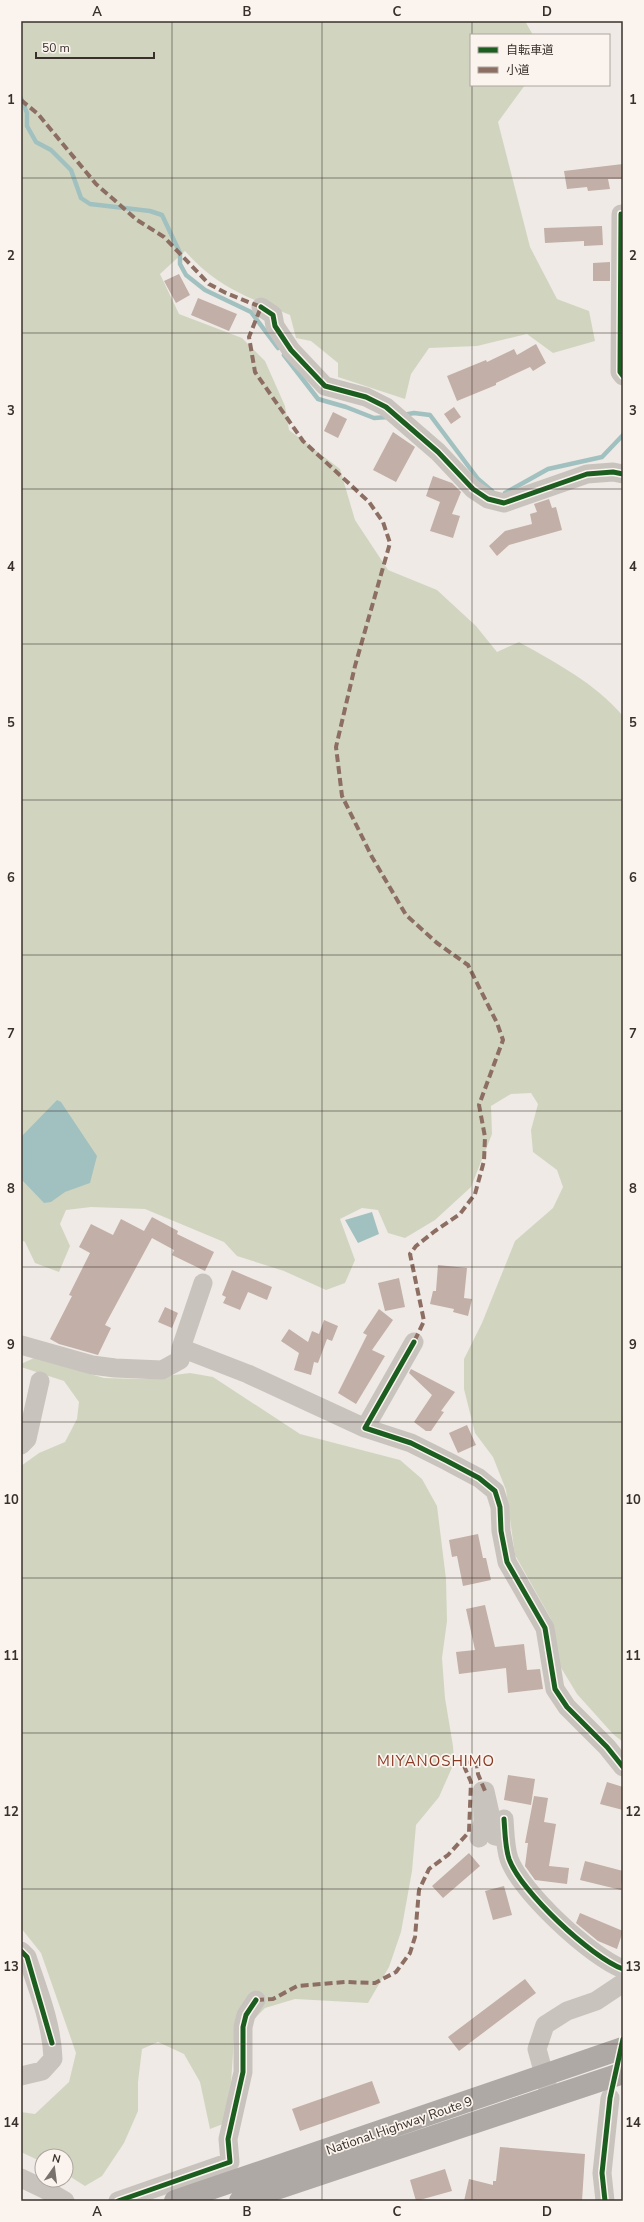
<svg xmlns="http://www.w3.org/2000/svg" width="644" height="2222" viewBox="0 0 644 2222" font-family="'Nunito Sans','Noto Sans JP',sans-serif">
<rect width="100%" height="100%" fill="#efeae5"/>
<!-- green -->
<path fill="#d1d5c0" d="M21,21h504l8,14h-62v50h54l-27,37 32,125 27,52 32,12 6,30 -42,12 -26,-19 -50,12 -48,2 -18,26 -6,25 -67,-22v-14l-27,-22 -15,-3 -6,-23c-44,-19 -72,-27 -105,-64l-25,23 19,40 63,24 23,23 20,45 4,24 51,39 15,51 33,50 49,20 39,36 21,26 22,-10c37,21 76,41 104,74v1026l-10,-8 -36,-40 -17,-28 -9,-47 -36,-64 -9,-65 -13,-33 -18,-24 -11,-44v-30l18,-36 33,-82 38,-33 10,-21 -6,-17 -24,-18 -2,-22 7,-26 -7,-11 -20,1 -20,12 1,28 -21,53 -36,33 -30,18 -17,-5 -10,-23 -16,-2 -22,11 15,41 -10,23 -19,7 -42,-19 -47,-15 -13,-14 -79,-33 -54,-2 -25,3 -6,14 10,22 -11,26 -24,-9 -10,-21 -4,-2z
M34,1358l70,20 38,1 48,-6 23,4 87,57 100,26 22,19 15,27 9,73 1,42 -5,37 3,40 8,48 1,17 -15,34 -23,28 -4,46 -11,61 -12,35 -21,36 -73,-4 -30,9 -31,31 -3,44 -8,41 -13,5 -10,-47 -16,-28 -26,-12 -16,7 -4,33v29l-14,32 -22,33 -17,10 -19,-12v-18h-24v6l-21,-10v-40l14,2 34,-32 7,-29 -35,-100 -20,-25v-462l18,-13 26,-11 12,-23 2,-17 -15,-21 -43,-14v-3z"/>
<!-- water -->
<path fill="#a1c1c0" d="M57,1100l4,2 36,54 -7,27 -25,9 -14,10 -7,1 -23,-24v-42z
M372,1212l7,22 -21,9 -13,-23z"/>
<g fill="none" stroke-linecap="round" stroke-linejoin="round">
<!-- stream -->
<path stroke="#a1c1c0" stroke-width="4.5" d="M21,98l6,15v13l9,16 15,8 20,20 10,28 9,6 60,7 12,4 18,38v11l6,11 19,15 46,22 27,36
M284,355l34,44 28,8 28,11 15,-1
M403,415l11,-2 16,2 48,64 14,12
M505,493l43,-24 54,-12 21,-22"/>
</g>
<!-- building -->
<path fill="#c2afa7" d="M623,164v15h-15l2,10 -22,2 -1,-4 -20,2 -3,-18z
M602,226l1,19 -19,1v-5l-39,2 -1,-15z
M610,262v19h-17v-18z
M179,274l11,21 -14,8 -12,-22z
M198,298l39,16 -8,17 -38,-16z
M536,344l10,19 -13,8 -3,-4 -34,16v2l-39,16 -10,-25 39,-16 1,2 27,-13 3,6z
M454,407l7,10 -10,7 -7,-10z
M333,412l14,7 -9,19 -14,-7z
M393,432l22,15 -19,35 -23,-12z
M433,476l19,7 9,9 -9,22 8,2 -7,22 -23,-7 10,-29 -14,-6z
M549,499l3,9 4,-1 6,23 -53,15 -12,11 -8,-10 16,-15 27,-7 -2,-10 7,-2 -3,-8z
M152,1217l26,14 -1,3 37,18 -9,19 -33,-16 2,-5 -22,-12 -47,87 6,3 -13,27 -39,-11 -9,-5 22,-43 -3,-1 21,-42 -11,-6 12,-23 22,11 8,-16 23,12z
M438,1265l29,3 -3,30 8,1 -4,17 -15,-4 1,-3 -24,-5 3,-13h3z
M232,1270l40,17 -5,13 -19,-8 -8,18 -17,-7 3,-6 -4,-2z
M399,1278l6,29 -20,4 -7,-28z
M165,1307l13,6 -6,15 -14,-6z
M379,1309l14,11 -21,30 13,6 -29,48 -18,-11 29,-58 -4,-2z
M324,1320l14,6 -6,15 -5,-2 -9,24 -4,-1 -3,13 -17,-5 5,-17 -18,-12 8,-12 19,13 4,-11 7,3z
M411,1369l44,23 -14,19 3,1 -13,19h-5l-12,-9 18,-27 -23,-22z
M467,1425l9,20 -18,8 -9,-20z
M478,1534l5,24h3l5,22 -28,6 -6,-30 -5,1 -3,-17z
M485,1605l10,42 29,-3 3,26 13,-1 3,20 -35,4 -2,-25 -47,6 -3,-22 19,-2 -9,-41z
M508,1775l27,4 -4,26 -27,-5z
M607,1782l16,5v23l-23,-6z
M534,1796l14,2 -4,24 12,2 -7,42 20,2 -2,16 -32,-4 -10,-14 3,-23h-3z
M469,1853l11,13 -37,32 -11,-12z
M585,1861l38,10 -2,19 -41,-10z
M504,1886l8,29 -19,5 -8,-29z
M580,1913l43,18 -6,18 -19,-8 -22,-18z
M525,1979l11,14 -77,58 -11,-14z
M372,2081l8,22 -80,28 -8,-22z
M500,2147l85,7 -3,47h-118l5,-22 24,6v-4h3z
M445,2169l7,22 -36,10 -6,-21z"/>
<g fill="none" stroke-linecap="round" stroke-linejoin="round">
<!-- minor -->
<path stroke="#c9c3be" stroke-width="19" d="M623,214h-2l-1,158 3,4
M261,307l12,8 2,11 16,24 34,36 41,11 20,10 52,45 35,37 15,10 16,4 83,-29 26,-2 10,2
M203,1283l-22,65 67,26 117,54
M414,1342l-49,86 46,15 36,18 32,17 16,13 5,16 1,24 6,31 38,66 10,61 12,18 40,40 16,20
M21,1345l71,20 23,3 47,2 18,-10 1,-12
M21,1445l6,-6 13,-58
M504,1819c1,13 1,28 5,40 12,33 82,98 114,110
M479,1838l4,-17 -1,-30h3l10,45 5,1
M21,1951l6,6c11,33 25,67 26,102l-11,12 -21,5
M548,2089l-11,-40 8,-24 22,-14 29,-10 27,-18
M21,2178l25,12 19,11
M118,2201l112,-39 -2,-23 15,-67v-45l3,-12 10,-15
M605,2201l-3,-28 8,-75"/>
<!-- highway -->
<path stroke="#aea9a4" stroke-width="22" d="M175,2201l448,-153
M240,2201l383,-128"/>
<!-- quiet -->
<path stroke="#8d6e63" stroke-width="4" stroke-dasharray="8 4" stroke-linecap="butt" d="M21,100l17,14 58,70 41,36 27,17 45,47 17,9 35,14 -12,30 6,35 48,69 66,61 14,20 7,21 -35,123 -19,81 6,49 30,61 34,58 31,28 31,22 29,58 6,17 -24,65 6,32 -1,24 -9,33 -15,20 -25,17 -19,15 -6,8 14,67 -10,21
M256,2000l17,-1 24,-13 48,-4 30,1 21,-11 14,-19 5,-16 4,-47 10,-21 19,-14 21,-23 2,-50 -7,-16 12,-8 2,16 7,17"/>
<!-- cycleway casing -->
<g stroke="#fbf4ee" stroke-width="8">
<path id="cycleway" d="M623,214h-2l-1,158 3,4
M261,307l12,8 2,11 16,24 34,36 41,11 20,10 52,45 35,37 15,10 16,4 83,-29 26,-2 10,2
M414,1342l-49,86 46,15 36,18 32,17 16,13 5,16 1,24 6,31 38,66 10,61 12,18 40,40 16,20
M504,1819c1,13 1,28 5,40 12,33 82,98 114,110
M21,1951l6,6 25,86
M118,2201l112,-39 -2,-23 15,-67v-45l3,-12 10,-15
M605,2201l-3,-28 8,-75 13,-59"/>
</g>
<!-- cycleway -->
<use href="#cycleway" stroke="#1b5e20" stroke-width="5"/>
</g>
<!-- grid -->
<path fill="none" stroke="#3a302b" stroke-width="1" stroke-opacity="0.55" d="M172,21v2180M322,21v2180M472,21v14M472,85v2116M21,178h602M21,333h602M21,489h602M21,644h602M21,800h602M21,955h602M21,1111h602M21,1267h602M21,1422h602M21,1578h602M21,1733h602M21,1889h602M21,2044h602"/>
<g text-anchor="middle" stroke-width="3.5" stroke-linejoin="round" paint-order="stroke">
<!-- street labels -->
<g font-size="13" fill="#3a302b" stroke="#fbf4ee">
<text transform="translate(399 2125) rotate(-19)" y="5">National Highway Route 9</text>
</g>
<!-- quarter labels -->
<g font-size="15" letter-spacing="1" fill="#893a25" stroke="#fbf4ee">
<text x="436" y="1766">MIYANOSHIMO</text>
</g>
</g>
<!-- border -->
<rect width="644" height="2222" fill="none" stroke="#fbf4ee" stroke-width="44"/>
<!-- legend -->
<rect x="470" y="34" width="140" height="52" fill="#fbf4ee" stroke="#aea6a0"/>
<rect x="478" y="47" width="20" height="6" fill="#1b5e20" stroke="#aea6a0"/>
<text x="506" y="54" font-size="12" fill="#3a302b">自転車道</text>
<rect x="478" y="67" width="20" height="6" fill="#8d6e63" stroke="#aea6a0"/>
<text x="506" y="74" font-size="12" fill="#3a302b">小道</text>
<!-- north arrow -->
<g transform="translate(54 2168) rotate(14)"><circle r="19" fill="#fbf4ee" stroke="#aea6a0"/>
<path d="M0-3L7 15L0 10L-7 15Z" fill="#79716c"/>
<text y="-6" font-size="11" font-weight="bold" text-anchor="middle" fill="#3a302b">N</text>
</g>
<!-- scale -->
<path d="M36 52v6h118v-6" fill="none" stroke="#3a302b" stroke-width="2"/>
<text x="42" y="52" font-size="12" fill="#3a302b" stroke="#fbf4ee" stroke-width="3" paint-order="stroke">50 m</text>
<rect x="22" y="22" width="600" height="2178" fill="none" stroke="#3a302b" stroke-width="1.5"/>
<g font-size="13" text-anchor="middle" font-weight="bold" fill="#3a302b">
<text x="97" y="16">A</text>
<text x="247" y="16">B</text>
<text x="397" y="16">C</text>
<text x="547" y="16">D</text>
<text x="11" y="104">1</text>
<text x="633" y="104">1</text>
<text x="11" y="260">2</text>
<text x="633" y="260">2</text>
<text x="11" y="415">3</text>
<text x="633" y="415">3</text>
<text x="11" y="571">4</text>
<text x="633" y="571">4</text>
<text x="11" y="727">5</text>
<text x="633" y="727">5</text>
<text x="11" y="882">6</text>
<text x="633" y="882">6</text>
<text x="11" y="1038">7</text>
<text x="633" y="1038">7</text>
<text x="11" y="1193">8</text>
<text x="633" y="1193">8</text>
<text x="11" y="1349">9</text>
<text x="633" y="1349">9</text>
<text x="11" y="1504">10</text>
<text x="633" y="1504">10</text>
<text x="11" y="1660">11</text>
<text x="633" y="1660">11</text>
<text x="11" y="1816">12</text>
<text x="633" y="1816">12</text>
<text x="11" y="1971">13</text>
<text x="633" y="1971">13</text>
<text x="11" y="2127">14</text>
<text x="633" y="2127">14</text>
<text x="97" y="2216">A</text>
<text x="247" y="2216">B</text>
<text x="397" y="2216">C</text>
<text x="547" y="2216">D</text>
</g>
</svg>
